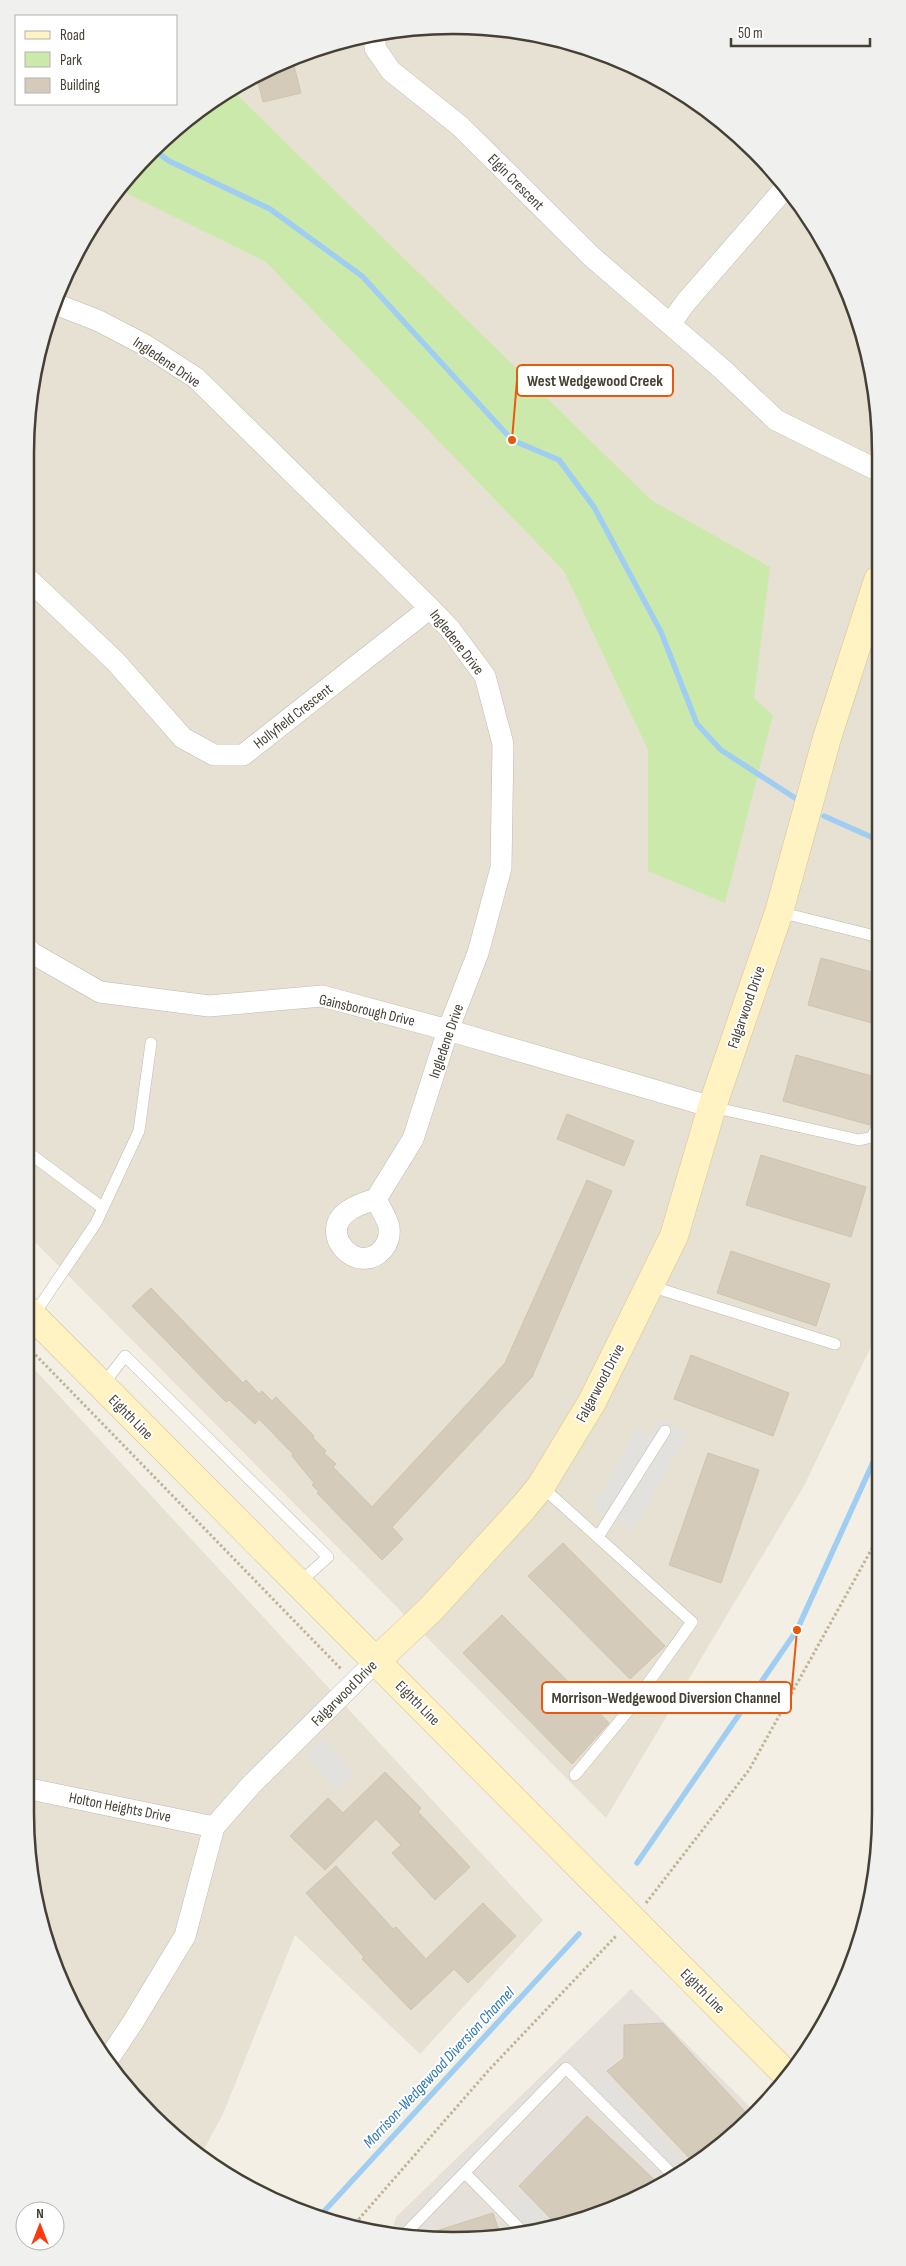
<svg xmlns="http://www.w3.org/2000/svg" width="906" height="2266" viewBox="0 0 906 2266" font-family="'Sofia Sans Condensed',sans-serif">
<rect width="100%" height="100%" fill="#f3efe5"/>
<!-- residential -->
<path fill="#e7e1d3" d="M425,26l84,3 81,19 101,49 84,74 73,118 29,108 3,931 -76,158 -198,332 -581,-586v-779l23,-137 34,-77 49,-68 61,-57 71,-45 79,-29z
M25,1359l518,561 -123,134 -125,-119 -72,179 -21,39 -71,-58 -49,-68 -34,-76 -23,-138z"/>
<!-- industrial -->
<path fill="#e5e0da" d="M631,1989l125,124 -21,22 -68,49 -130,49 -146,3 5,-19z"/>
<!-- green -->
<path fill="#cce9ac" d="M231,89l420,411 119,67 -16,131 19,17 -48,188 -77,-32v-121l-84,-179 -298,-309 -148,-73 13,-18 61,-57z"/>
<!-- parking -->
<path fill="#e3e1dd" d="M660,1419l27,15 -54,96 -40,-23 44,-78 13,7z
M323,1738l32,36 -19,16 -31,-37z
M604,2078l84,90 -13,10 -82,-89z
M529,2193l30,31 -24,9 -23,-24z"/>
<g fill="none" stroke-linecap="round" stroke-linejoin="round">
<!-- stream -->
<path stroke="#9fcef2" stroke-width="5.5" d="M154,150l15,11 101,48 92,67 150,164 47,20 35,47 67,125 36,92 24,26 74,48
M824,816l54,24
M637,1863l160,-233 83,-183
M317,2219l262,-285"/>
</g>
<!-- building -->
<path fill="#d5cbba" stroke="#d0c3ad" d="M292,58l9,35 -38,9 -7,-28z
M821,958l58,16v51l-71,-20z
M796,1055l83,23v19l-9,28 -87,-24z
M567,1114l67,27 -10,25 -67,-27z
M761,1155l105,32 -15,50 -105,-32z
M587,1180l25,11 -80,186 -140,150 11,12 -21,21 -65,-67 2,-1 -7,-7 2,-2 -22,-27 1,-2 -34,-35 -4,5 -26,-24 -3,2 -94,-96 19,-18 92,95 3,-3 13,14 3,-3 10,10 4,-4 38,39 -1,2 13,13 -2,2 12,11 -3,3 39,40 133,-144z
M731,1251l99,33 -14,42 -99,-33z
M691,1355l98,38 -16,43 -99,-37z
M708,1453l51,17 -38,113 -52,-18z
M563,1543l102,103 -35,33 -102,-103z
M502,1615l107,108 -37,41 -109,-111z
M385,1772l36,36 -3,4 52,55 -35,33 -43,-47 9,-8 -25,-26 -51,51 -35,-34 38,-38 15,15z
M336,1866l57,63 3,-2 30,32 57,-56 33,33 -48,47 -14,-14 -43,41 -49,-51 2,-2 -58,-64z
M663,2023l88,95 -16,17 -40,29 -88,-93 17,-13v-33z
M587,2116l74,70 -104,39 -38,-39z
M493,2213l7,21 -66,2 -1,-4z"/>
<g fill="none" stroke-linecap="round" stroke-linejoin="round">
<!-- lane casing -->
<g stroke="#c1baaa" stroke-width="12">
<path id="lane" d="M779,912l100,25
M25,967l7,-14
M712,1107l147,33 13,-3 7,-14
M25,1150l78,58
M650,1286l185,58
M33,1316l63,-93 43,-92 12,-88
M102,1386l23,-30 203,201 -29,26
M541,1486l151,136 -64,89 -53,64
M598,1537l67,-106
M465,2173l59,60
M402,2237l164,-169 110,110"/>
</g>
<!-- street casing -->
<g stroke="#c1baaa" stroke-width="22">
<path id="street" d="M375,34v14l16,23 69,55 131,130 131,113 54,51 101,50
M53,303l46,18 46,24 51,33 234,230 20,21 35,47 18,68 -2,124 -23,85 -30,77 -35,109 -37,60
M670,324l16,-22 99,-114
M25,576l90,85 68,77 31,17h29l187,-147
M25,946l7,7 68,39 109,14 113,-10 126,34 264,77
M376,1199c4,9 11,19 13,28 1,8 -1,16 -6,22 -25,29 -67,-16 -35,-38 8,-6 19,-9 28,-12z
M25,1788l189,39
M107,2061l26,-39 52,-86 29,-109 37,-42 126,-125"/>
</g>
<!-- secondary casing -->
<g stroke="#d5c493" stroke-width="29">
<path id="secondary" d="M25,1308l764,769
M377,1660l55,-52 91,-100 18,-22 51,-84 82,-166 38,-129 67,-195 48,-174 51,-158"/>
</g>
<!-- path -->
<path stroke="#c1b398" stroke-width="3" stroke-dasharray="2.5 2.5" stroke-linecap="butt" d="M25,1344l317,326
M646,1903l103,-133 131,-236
M352,2227l136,-156 129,-136"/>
<!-- lane -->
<use href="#lane" stroke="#fff" stroke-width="11"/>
<!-- street -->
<use href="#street" stroke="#fff" stroke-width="21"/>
<!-- secondary -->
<use href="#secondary" stroke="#fff2c3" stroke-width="28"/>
</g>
<g text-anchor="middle" stroke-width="4" stroke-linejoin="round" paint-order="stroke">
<!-- street labels -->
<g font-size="15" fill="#453f34" stroke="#fff">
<text transform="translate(516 182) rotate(45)" y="5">Elgin Crescent</text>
<text transform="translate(167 362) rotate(34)" y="5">Ingledene Drive</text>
<text transform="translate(457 642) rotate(52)" y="5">Ingledene Drive</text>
<text transform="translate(293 716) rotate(-38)" y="5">Hollyfield Crescent</text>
<text transform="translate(746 1007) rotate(-71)" y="5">Falgarwood Drive</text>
<text transform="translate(367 1010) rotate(13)" y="5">Gainsborough Drive</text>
<text transform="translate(446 1041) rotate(-71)" y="5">Ingledene Drive</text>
<text transform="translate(600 1383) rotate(-62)" y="5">Falgarwood Drive</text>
<text transform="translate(131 1417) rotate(45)" y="5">Eighth Line</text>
<text transform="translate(344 1693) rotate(-45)" y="5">Falgarwood Drive</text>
<text transform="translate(418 1703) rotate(45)" y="5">Eighth Line</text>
<text transform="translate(120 1807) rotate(11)" y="5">Holton Heights Drive</text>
<text transform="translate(703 1991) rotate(45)" y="5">Eighth Line</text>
</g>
<!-- water labels -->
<g font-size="16" font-style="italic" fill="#2b76b4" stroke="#fff">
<text transform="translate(438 2067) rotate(-47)" y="6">Morrison-Wedgewood Diversion Channel</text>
</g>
</g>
<!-- crop -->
<path d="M0 0H906V2266H0ZM453 34H453A419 419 0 0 1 872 453V1813A419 419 0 0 1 453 2232H453A419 419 0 0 1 34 1813V453A419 419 0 0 1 453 34Z" fill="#f0f0ef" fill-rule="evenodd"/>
<path fill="none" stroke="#453f34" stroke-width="2.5" d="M453 34H453A419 419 0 0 1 872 453V1813A419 419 0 0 1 453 2232H453A419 419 0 0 1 34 1813V453A419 419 0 0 1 453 34Z"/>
<!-- callouts -->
<path fill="none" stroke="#e8590c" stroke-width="2" d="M512 440L517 380M797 1630L791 1697"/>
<g fill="#e8590c" stroke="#fff" stroke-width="2">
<circle cx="512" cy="440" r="5"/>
<circle cx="797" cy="1630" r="5"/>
</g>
<g fill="#fff" stroke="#e8590c" stroke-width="2">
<rect x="517" y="365" width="156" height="31" rx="5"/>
<rect x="542" y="1682" width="249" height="31" rx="5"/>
</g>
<g font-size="16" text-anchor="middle" font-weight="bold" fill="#453f34">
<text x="595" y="386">West Wedgewood Creek</text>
<text x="666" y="1703">Morrison-Wedgewood Diversion Channel</text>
</g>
<!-- legend -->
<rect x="15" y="15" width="162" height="90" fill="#ffffff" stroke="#b5b2ae"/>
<rect x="25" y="31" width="25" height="8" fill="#fff2c3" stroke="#b5b2ae"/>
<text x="60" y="40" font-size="15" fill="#453f34">Road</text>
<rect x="25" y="52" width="25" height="15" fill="#cce9ac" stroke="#b5b2ae"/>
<text x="60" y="65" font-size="15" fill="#453f34">Park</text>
<rect x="25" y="78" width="25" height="15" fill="#d5cbba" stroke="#b5b2ae"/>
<text x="60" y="90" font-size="15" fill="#453f34">Building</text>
<!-- north arrow -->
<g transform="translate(40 2226)"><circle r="24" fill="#ffffff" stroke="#b5b2ae"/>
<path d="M0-4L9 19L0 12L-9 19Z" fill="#ff3a10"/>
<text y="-8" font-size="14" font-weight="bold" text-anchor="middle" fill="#453f34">N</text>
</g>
<!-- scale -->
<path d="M731 38v8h139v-8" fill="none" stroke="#453f34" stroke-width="2.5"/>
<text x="738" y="38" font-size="15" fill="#453f34" stroke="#ffffff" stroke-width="4" paint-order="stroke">50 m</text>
</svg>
